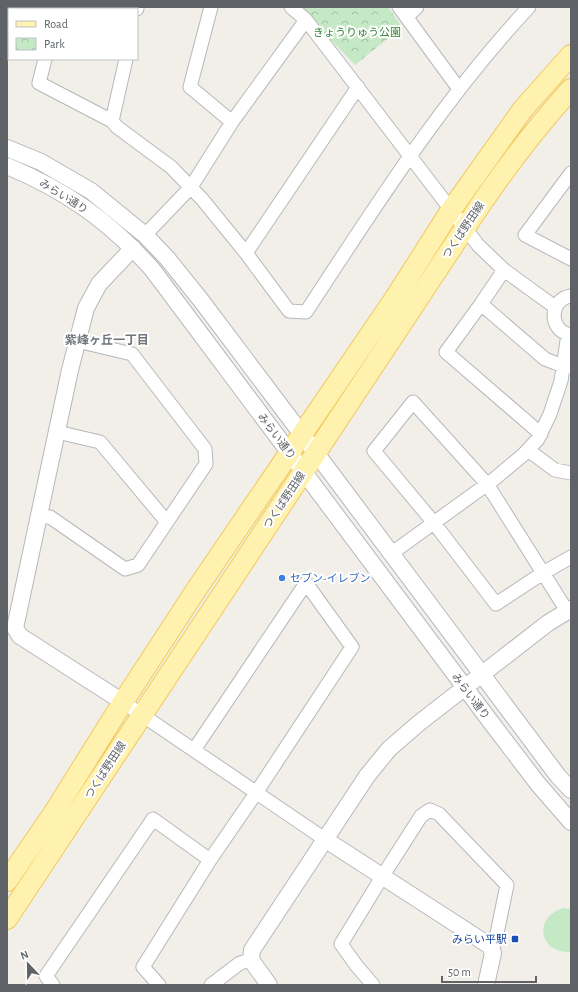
<svg xmlns="http://www.w3.org/2000/svg" width="578" height="992" viewBox="0 0 578 992" font-family="'Alegreya Sans','Noto Sans JP',sans-serif">
<defs>
<pattern id="park-crowns" width="20" height="18" patternUnits="userSpaceOnUse"><rect width="20" height="18" fill="#c5e8c5"/><path d="M2 6a3 3 0 1 1 6 0M12 15a3 3 0 1 1 6 0" fill="none" stroke="#a3c0a4"/></pattern>
</defs>
<rect width="100%" height="100%" fill="#f1efe8"/>
<!-- park -->
<path fill="url(#park-crowns)" d="M300,7h88l14,20 -47,38z"/>
<!-- garden -->
<path fill="#c5e8c5" d="M564,908l7,1 -1,43c-32,1 -37,-36 -6,-44z"/>
<g fill="none" stroke-linecap="round" stroke-linejoin="round">
<!-- minor casing -->
<g stroke="#b5b8bc" stroke-width="15">
<path id="minor" d="M211,7l-21,80 42,35
M291,7l15,13 172,225 26,25 51,37
M399,7l60,82
M57,9v-2
M137,9v-2
M407,17l10,-10
M45,59l-6,24 73,38 5,6 54,40 31,32 44,54 43,58 17,1c69,-105 137,-213 223,-305
M112,121l14,-62
M571,173l-46,62 46,24
M145,235l46,-48 41,-65 74,-102
M246,253l112,-166
M504,270l-23,34 -35,48 95,82
M571,296c-22,3 -23,35 0,39
M481,304l64,55 18,7 8,1
M57,432l43,10 66,79
M528,450l27,20 16,3
M39,517h11l75,52 13,-4 68,-101 -1,-15 -73,-95 -55,-13
M392,553l101,-73 30,-25 15,-16 12,-25 11,-33 7,-47
M567,611l-80,-127 -74,-82 -39,49 60,72 62,81 47,-31 28,-16
M123,702l203,138
M194,750l112,-167 46,64 -96,146 -46,67
M53,985l-7,-9 107,-157 57,41 -67,107 16,18
M211,985l29,-22 11,-3
M373,985l-17,-20 -15,-21 41,-67 39,-61 9,-6 9,4 68,71 -12,58 -4,5"/>
</g>
<!-- tertiary casing -->
<g stroke="#b5b8bc" stroke-width="18">
<path id="tertiary" d="M7,148l34,14 50,29 54,44 22,23 33,41 116,154 242,323 13,14
M7,166c60,25 102,55 145,103l338,452 48,63 33,38
M123,702l-103,-66 -5,-8 55,-258 16,-62 13,-24 34,-36
M326,840l164,106 3,7 -7,32
M269,985l-18,-25 1,-10 115,-174 22,-27 30,-26 129,-100 23,-14"/>
</g>
<!-- primary casing -->
<g stroke="#f2c960" stroke-width="22">
<path id="primary" d="M7,881l46,-67 70,-112 73,-112 199,-292 56,-88 72,-101 48,-54
M7,919l458,-691c32,-49 67,-96 106,-139"/>
</g>
<!-- minor -->
<use href="#minor" stroke="#fff" stroke-width="13"/>
<!-- tertiary -->
<use href="#tertiary" stroke="#fff" stroke-width="16"/>
<!-- primary -->
<use href="#primary" stroke="#fff2af" stroke-width="20"/>
</g>
<!-- markers -->
<circle fill="#3f7fe0" stroke="#fff" stroke-width="1.5" cx="282" cy="578" r="4"/>
<rect fill="#1a4fb4" stroke="#fff" stroke-width="1.5" x="511" y="935" width="8" height="8" rx="2"/>
<g text-anchor="middle" stroke-width="4" stroke-linejoin="round" paint-order="stroke">
<!-- park labels -->
<g font-size="11" fill="#348238" stroke="#fff">
<text x="357" y="36">きょうりゅう公園</text>
</g>
<!-- street labels -->
<g font-size="11" fill="#5f6368" stroke="#fff">
<text transform="translate(64 196) rotate(32)" y="4">みらい通り</text>
<text transform="translate(463 230) rotate(-56)" y="4">つくば野田線</text>
<text transform="translate(277 436) rotate(53)" y="4">みらい通り</text>
<text transform="translate(284 500) rotate(-56)" y="4">つくば野田線</text>
<text transform="translate(471 696) rotate(53)" y="4">みらい通り</text>
<text transform="translate(105 770) rotate(-57)" y="4">つくば野田線</text>
</g>
<!-- shop labels -->
<g font-size="11" fill="#366cbe" stroke="#fff" text-anchor="start">
<text x="290" y="582">セブン-イレブン</text>
</g>
<!-- transit labels -->
<g font-size="11" fill="#164399" stroke="#fff" text-anchor="end">
<text x="507" y="943">みらい平駅</text>
</g>
<!-- neighbourhood labels -->
<g font-size="12" font-weight="bold" fill="#70757a" stroke="#fff">
<text x="107" y="344">紫峰ヶ丘一丁目</text>
</g>
</g>
<!-- border -->
<rect width="578" height="992" fill="none" stroke="#5f6368" stroke-width="16"/>
<!-- legend -->
<rect x="8" y="8" width="130" height="52" fill="#ffffff" stroke="#bfc1c3"/>
<rect x="16" y="21" width="20" height="6" fill="#fff2af" stroke="#bfc1c3"/>
<text x="44" y="28" font-size="12" fill="#5f6368">Road</text>
<rect x="16" y="38" width="20" height="12" fill="url(#park-crowns)" stroke="#bfc1c3"/>
<text x="44" y="48" font-size="12" fill="#5f6368">Park</text>
<!-- north arrow -->
<g transform="translate(28 964) rotate(338)" stroke="#ffffff" stroke-width="3" paint-order="stroke">
<path d="M0-3L7 15L0 10L-7 15Z" fill="#5f6368"/>
<text y="-6" font-size="11" font-weight="bold" text-anchor="middle" fill="#5f6368">N</text>
</g>
<!-- scale -->
<path d="M442 976v6h94v-6" fill="none" stroke="#5f6368" stroke-width="2"/>
<text x="448" y="976" font-size="12" fill="#5f6368" stroke="#ffffff" stroke-width="3" paint-order="stroke">50 m</text>
</svg>
